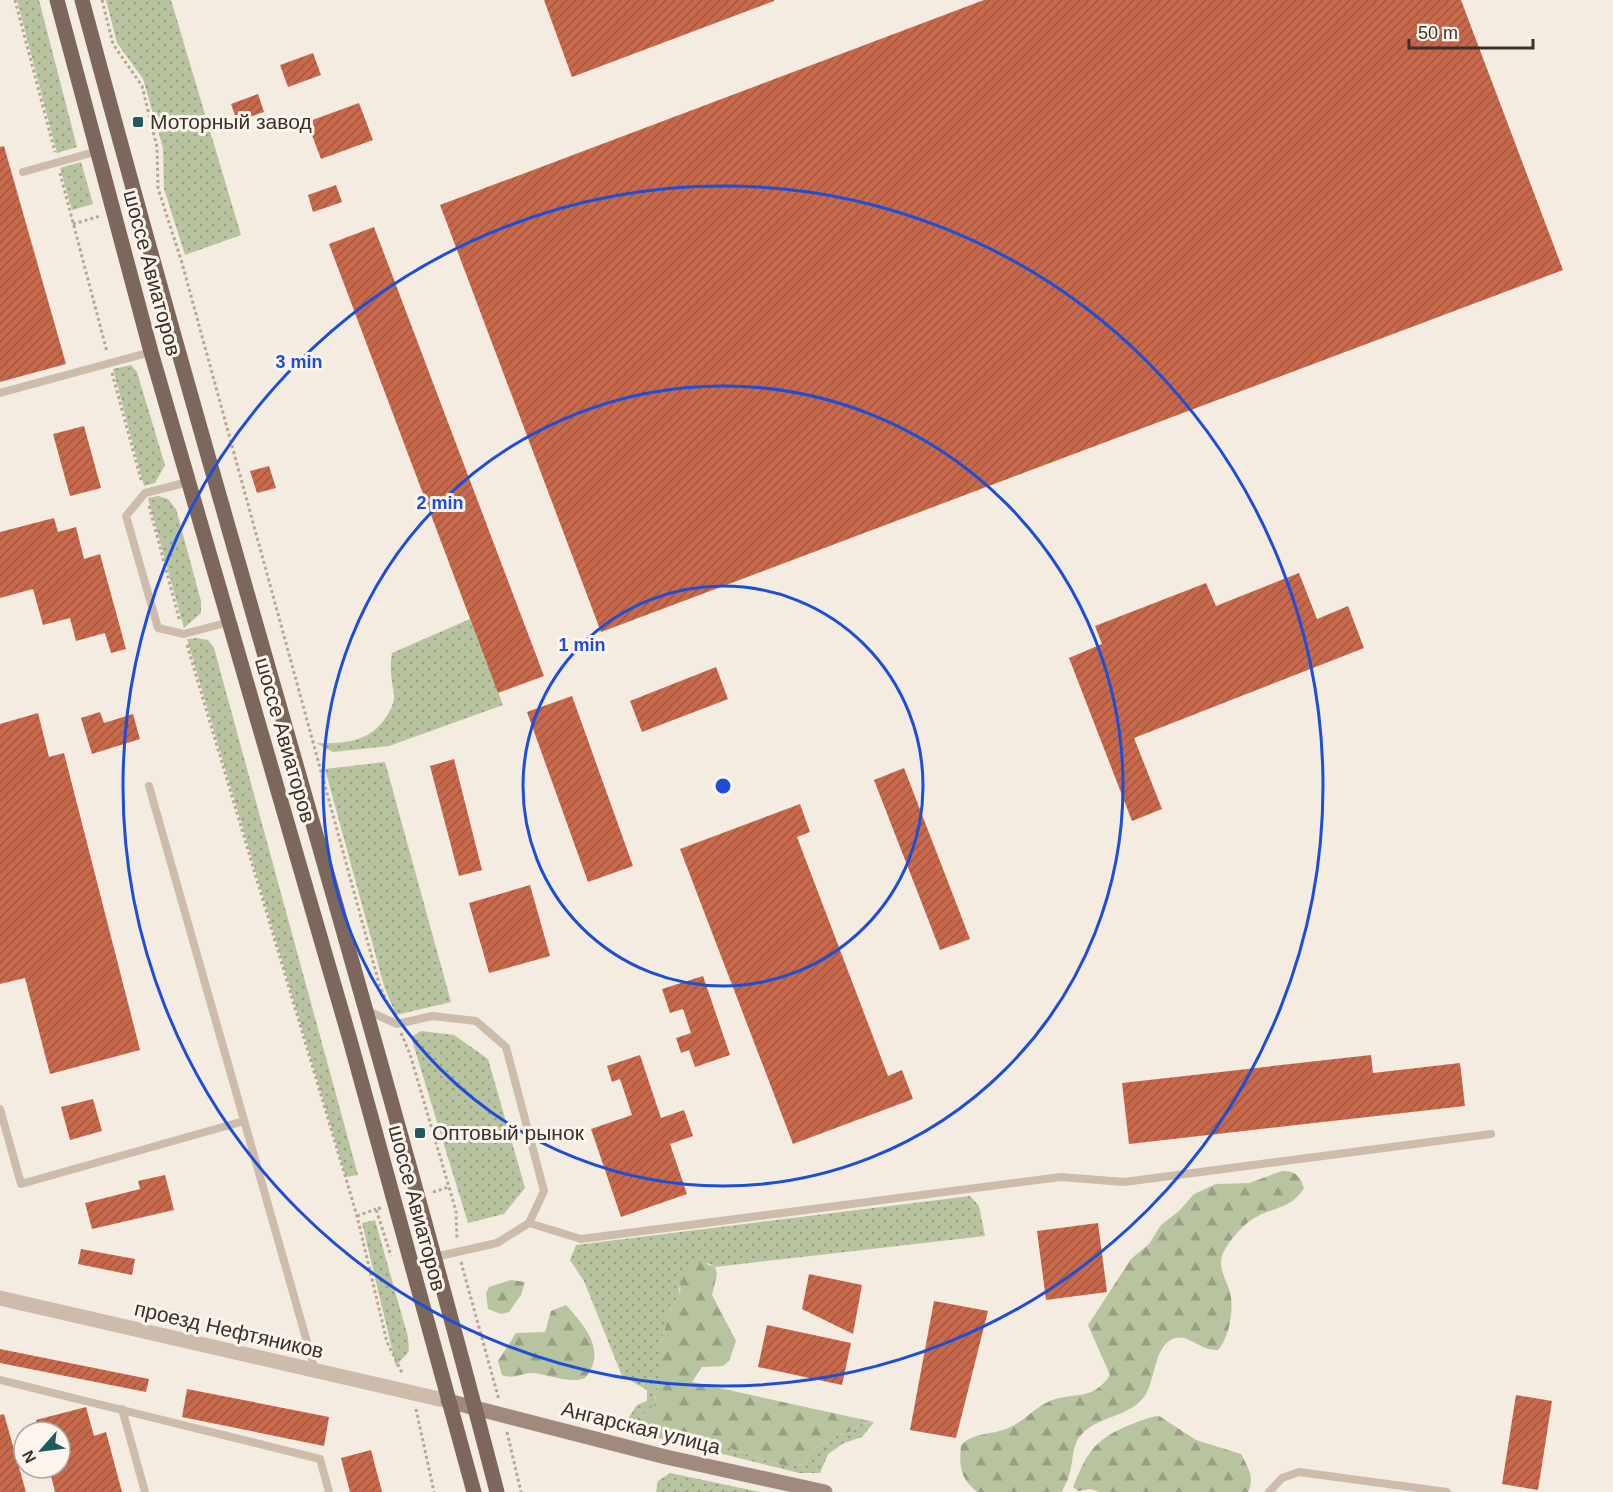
<svg xmlns="http://www.w3.org/2000/svg" width="1613" height="1492" viewBox="0 0 1613 1492" font-family="Helvetica,sans-serif">
<defs>
<pattern id="grass-dots" width="8" height="8" patternUnits="userSpaceOnUse" patternTransform="scale(1.5)"><rect width="8" height="8" fill="#b8c4a0"/><path d="M2 2h.1M6 6h.1" fill="none" stroke="#97a083" stroke-width="1.8" stroke-linecap="round"/></pattern>
<pattern id="forest-firs" width="22" height="20" patternUnits="userSpaceOnUse" patternTransform="scale(1.5)"><rect width="22" height="20" fill="#b8c4a0"/><path d="M5 1l3.5 6h-7zM16 11l3.5 6h-7z" fill="#97a083"/></pattern>
<pattern id="building-hatch" width="6" height="6" patternUnits="userSpaceOnUse" patternTransform="scale(1.5)"><rect width="6" height="6" fill="#c8694b"/><path d="M-1 1l2-2M0 6l6-6M5 7l2-2" fill="none" stroke="#a4573f"/></pattern>
</defs>
<rect width="100%" height="100%" fill="#f4ebe1"/>
<!-- grass -->
<path fill="url(#grass-dots)" d="M17,0h22l38,147 -20,6z
M106,0h65l70,235 -56,20 -21,-66 -1,-41 -20,-69 -26,-36z
M81,162l12,42 -21,6 -12,-42z
M131,365l6,7 28,93 -10,18 -11,3 -31,-117z
M158,496l10,3 8,10 25,92v12l-17,15 -36,-130z
M470,619l33,86 -114,41 -56,6 -17,-9c28,1 54,-1 70,-26 4,-6 9,-15 8,-22 -2,-15 -5,-26 -2,-42z
M197,638l11,2 6,8 144,527 -12,2 -159,-538z
M385,762l66,240 -55,13 -12,-29 -59,-217z
M421,1031l33,4 34,24 37,129 -21,26 -36,9 -57,-186z
M970,1196l9,10 6,30 -270,31 -7,-4 -29,25 1,7 -8,12 -12,37v30l-6,31 -11,10 5,11 13,8 44,3 21,10 58,19h14l7,-3 7,-12 18,-13 19,-6 12,-8 13,-2 -12,15 -18,6 -16,11 -8,19h-21l-161,-40 -8,-7 -1,-9 8,-12 10,-4v-11l-25,-14 -38,-95 -14,-21 6,-15z
M375,1220l33,117 1,14 -13,15 -34,-143z
M670,1473l90,19h-104l2,-11z"/>
<!-- forest -->
<path fill="url(#forest-firs)" d="M1282,1171c13,0 18,4 22,17 -11,19 -28,19 -46,28 -14,7 -28,23 -35,37 -7,16 6,29 8,44 2,16 -2,41 -13,53 -17,1 -29,-16 -43,-12 -21,7 -19,39 -29,56 -15,24 -48,21 -65,41 -10,11 -7,27 -12,40 -1,6 -5,11 -7,17h-85c-17,-14 -18,-26 -16,-47 13,-12 26,-10 42,-15 18,-5 30,-22 47,-29 26,-10 42,1 60,-26l-22,-50 43,-66 18,-15 12,-19 18,-14 15,-17 22,-10 33,-1z
M701,1262l14,5 2,7 -5,21 24,46 -7,20 -6,5 -21,1 -10,15 182,40 -13,2 -12,8 -19,6 -18,13 -7,12 -7,3h-14l-58,-19 -21,-10 -44,-3 -13,-8 -5,-11 11,-10 6,-31v-30l12,-37 8,-12 1,-23 7,-8z
M511,1280l14,2 -4,13 -12,17 -8,2 -13,-5 -2,-16 3,-6z
M566,1305c18,20 42,46 19,73 -14,6 -35,-3 -51,-5 -12,-1 -19,7 -32,2l-4,-14 18,-28 29,-1 6,-21z
M1159,1416l37,24 45,14c7,13 14,24 7,38h-149l-9,-3 -12,2 -5,-4c14,-34 20,-46 54,-61 11,-4 20,-9 32,-10z"/>
<!-- building -->
<path fill="url(#building-hatch)" d="M544,0h230v1l-202,76z
M984,0h477l102,270 -962,362 -161,-427z
M313,53l8,22 -33,12 -8,-22z
M258,94l6,18 -27,9 -6,-17z
M359,103l14,37 -52,19 -14,-37z
M4,146l62,218 -66,18v-235z
M336,185l6,17 -29,10 -5,-17z
M374,227l170,449 -46,17 -169,-449z
M84,426l17,62 -31,8 -17,-62z
M269,466l7,22 -19,5 -7,-22z
M54,518l4,14 18,-5 8,32 16,-5 26,95 -15,4 -6,-20 -29,8 -6,-23 -27,7 -10,-36 -33,9v-66z
M1299,573l18,46 31,-13 16,42 -230,90 28,71 -30,12 -63,-163 33,-14 -7,-18 111,-43 10,23z
M716,667l12,32 -86,33 -12,-31z
M572,696l61,170 -45,16 -61,-170z
M100,712l4,11 29,-9 7,25 -48,15 -11,-36z
M38,713l11,44 15,-4 76,297 -90,24 -25,-96 -25,6v-260z
M454,759l28,111 -23,6 -29,-110z
M904,768l66,171 -30,11 -66,-170z
M800,804l10,28 -13,5 91,239 14,-6 11,29 -120,45 -113,-295z
M530,885l20,71 -61,17 -20,-70z
M703,976l27,79 -35,12 -6,-17 -8,3 -5,-15 15,-5 -8,-24 -13,4 -8,-24z
M640,1055l21,63 23,-8 9,26 -23,8 17,50 -66,23 -30,-88 41,-14 -12,-36 -8,3 -5,-16z
M1371,1055l2,18 87,-10 5,43 -336,38 -7,-61z
M93,1099l9,32 -32,9 -9,-33z
M165,1175l9,35 -82,19 -7,-26 55,-14 -2,-8z
M1098,1223l9,69 -61,8 -9,-69z
M81,1249l54,10 -3,16 -54,-11z
M809,1274l53,11 -9,49 -51,-25z
M934,1301l54,10 -32,127 -46,-8z
M767,1325l84,18 -9,42 -84,-18z
M0,1349l149,30 -3,13 -146,-29z
M187,1389l142,28 -5,29 -142,-29z
M1516,1395l36,6 -14,89 -36,-6z
M86,1407l8,29 12,-4 16,60h-67l-6,-24h11v-36h-21l-3,-12z
M4,1414l22,78h-26v-77z
M371,1450l11,42h-32l-9,-34z"/>
<g fill="none" stroke-linecap="round" stroke-linejoin="round">
<!-- path -->
<path stroke="#b9a596" stroke-width="3" stroke-dasharray="3 3" stroke-linecap="butt" d="M15,0l40,152
M102,0l11,44 29,42 15,61 1,41 24,75 198,724 10,21
M60,173l47,179
M73,224l27,-8
M112,373l30,110
M149,506l31,116
M187,645l170,571 30,126 16,33
M401,1033l9,21 46,157 1,29
M433,1192l16,-5
M381,1208l-5,1 15,47
M357,1216l19,-7
M461,1262l38,138
M416,1409l18,83
M507,1432l14,60"/>
<!-- lane -->
<path stroke="#cdbbac" stroke-width="8" d="M23,172l75,-21
M0,393l151,-41
M188,482l-43,11 -19,23 32,112 26,6 45,-12
M149,786l166,584
M366,1010l31,14 35,-8 44,5 30,26 38,144 -15,32 -32,20 -62,14
M0,1109l21,75 223,-63
M529,1223l52,16 480,-62 63,5 367,-48
M0,1380l320,79 9,33
M122,1409l23,83
M1269,1492l13,-14 17,-6 148,20"/>
<!-- street -->
<path stroke="#cdbbac" stroke-width="15" d="M0,1298l448,103"/>
<!-- secondary -->
<path stroke="#a18a7d" stroke-width="15" d="M448,1401l218,56 159,35"/>
<!-- primary -->
<path stroke="#7d675c" stroke-width="15" d="M57,0l94,352 199,688 124,452
M82,0c133,499 285,992 415,1492"/>
</g>
<!-- distance rings -->
<g fill="none" stroke="#1d4ed8" stroke-width="3">
<circle cx="723" cy="786" r="200"/>
<circle cx="723" cy="786" r="400"/>
<circle cx="723" cy="786" r="600"/>
</g>
<!-- markers -->
<g fill="#1f5a5e" stroke="#fbf5ee" stroke-width="2">
<rect x="132" y="116" width="12" height="12" rx="3"/>
<rect x="414" y="1127" width="12" height="12" rx="3"/>
</g>
<g text-anchor="middle" stroke-width="6" stroke-linejoin="round" paint-order="stroke">
<!-- poi labels -->
<g font-size="21" fill="#3b302b" stroke="#fbf5ee" text-anchor="start">
<text x="150" y="129">Моторный завод</text>
<text x="432" y="1140">Оптовый рынок</text>
</g>
<!-- street labels -->
<g font-size="21" fill="#3b302b" stroke="#fbf5ee">
<text transform="translate(152 273) rotate(75)" y="7">шоссе Авиаторов</text>
<text transform="translate(285 740) rotate(74)" y="7">шоссе Авиаторов</text>
<text transform="translate(417 1208) rotate(75)" y="7">шоссе Авиаторов</text>
<text transform="translate(229 1330) rotate(13)" y="7">проезд Нефтяников</text>
<text transform="translate(641 1428) rotate(14)" y="7">Ангарская улица</text>
</g>
</g>
<circle cx="723" cy="786" r="9" fill="#1d4ed8" stroke="#fbf5ee" stroke-width="3"/>
<g font-size="18" text-anchor="middle" font-weight="bold" fill="#1d4ed8" stroke="#fbf5ee" stroke-width="6" stroke-linejoin="round" paint-order="stroke">
<text x="299" y="368">3 min</text>
<text x="440" y="509">2 min</text>
<text x="582" y="651">1 min</text>
</g>
<!-- north arrow -->
<g transform="translate(42 1450) rotate(242)"><circle r="28" fill="#fbf5ee" stroke="#aea6a0" stroke-width="1.5"/>
<path d="M0-4.5L10 22L0 15L-10 22Z" fill="#1f5a5e"/>
<text y="-9" font-size="16" font-weight="bold" text-anchor="middle" fill="#3b302b">N</text>
</g>
<!-- scale -->
<path d="M1409 39v9h124v-9" fill="none" stroke="#3b302b" stroke-width="3"/>
<text x="1418" y="39" font-size="18" fill="#3b302b" stroke="#fbf5ee" stroke-width="4.5" paint-order="stroke">50 m</text>
</svg>
